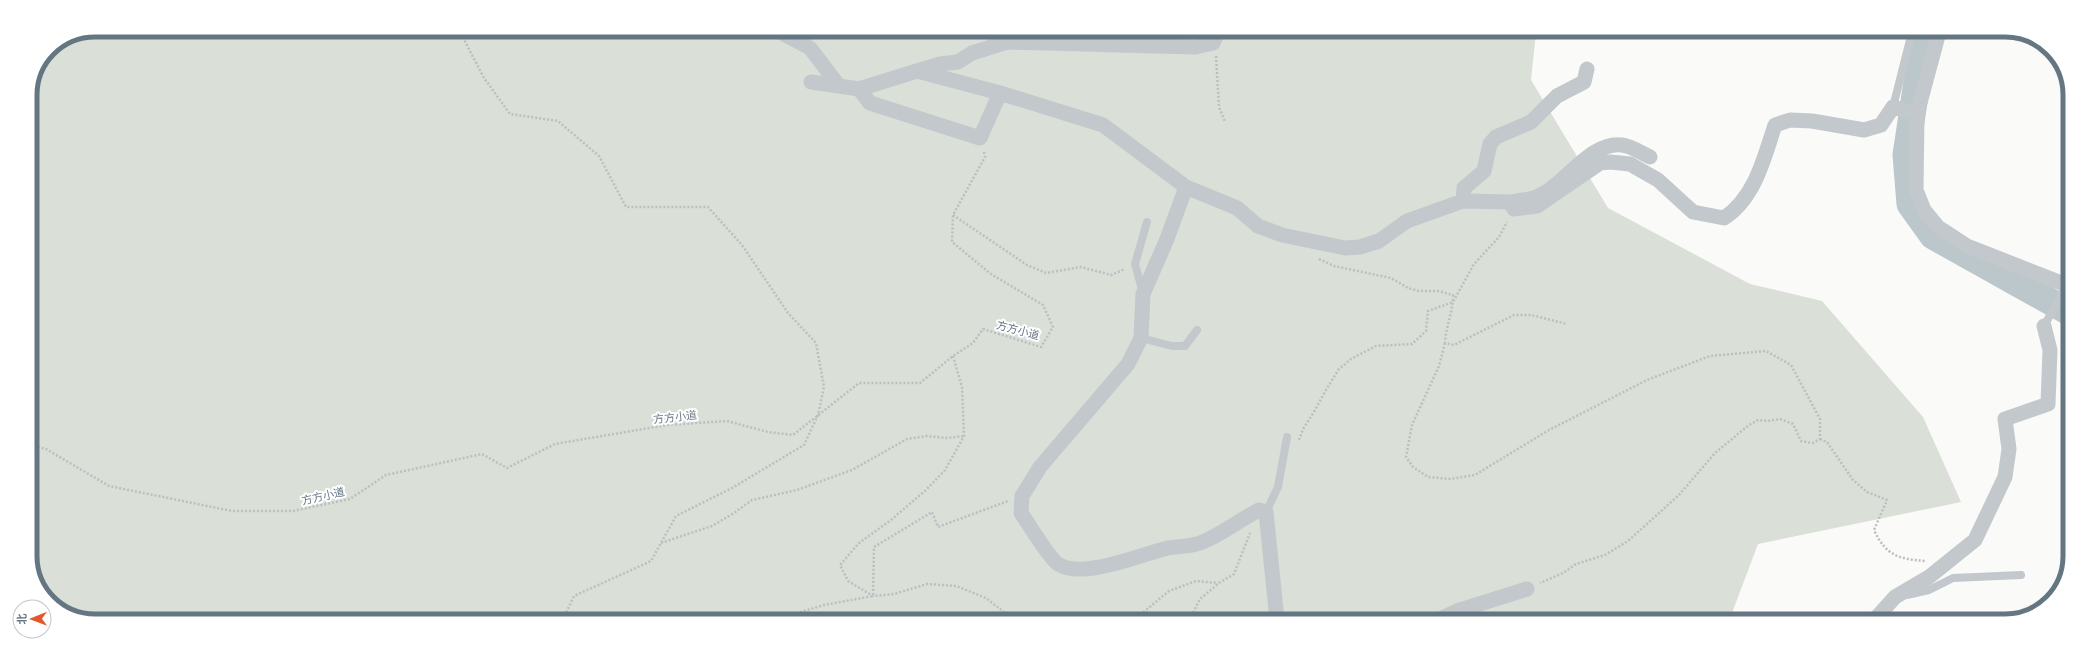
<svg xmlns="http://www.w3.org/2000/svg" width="2100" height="651" viewBox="0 0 2100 651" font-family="'PT Sans Narrow','Noto Sans SC',sans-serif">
<rect width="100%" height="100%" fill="#fafaf8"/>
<!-- green -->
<path fill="#dadfd7" d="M95,30l1441,2 -5,48 77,128 142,76 72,17 101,116 38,85 -203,42 -29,77 -1651,-2 -34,-23 -14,-35v-467l19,-45z"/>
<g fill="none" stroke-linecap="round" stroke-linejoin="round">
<!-- river -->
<path stroke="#bbc7cb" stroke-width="27" d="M1929,32l-11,43 -12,80 4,49 23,32 136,76"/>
<!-- path -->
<path stroke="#bbbfc2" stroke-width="2.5" stroke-dasharray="2 2" stroke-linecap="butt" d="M459,30l25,48 26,36 48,7 41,35 27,51h82l34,38 46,68 28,30 8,44 -6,28 -14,30 -72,43 -56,28 -25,45 -77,35 -11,23
M493,30l13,5 15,-4
M1216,56l3,51 6,15
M953,215l74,50 19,8 35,-6 30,8 14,-6
M1319,259l15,7 57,12 17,10 11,3h19l15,4c0,18 -7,30 -8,48l9,2 60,-30h17l36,9
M1445,343l-6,23 -27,59 -6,32 7,10 15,10 22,2 25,-4 74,-45 98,-50 63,-24 56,-5 25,14 29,54v20l-7,4 -12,-2 -8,-17 -13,-5 -12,2 -10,-1 -9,5 -34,28 -36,42 -51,46 -23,14 -29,9 -13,9 -23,10
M953,356l9,31 2,49 -19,34 -19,20 -35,30 -32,23 -19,22 8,16 25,15 21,-2 33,-10 29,2 30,12 28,22
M1820,439l7,3 26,38 14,12 20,8 -13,30c12,26 25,29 52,31
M1299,440l4,-11 11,-17 12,-22 13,-21 12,-10 25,-13 36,-2 14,-13 2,-20 25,-9 21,-38 25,-27 8,-15
M30,445l16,4 63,37 123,25h61l57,-12 36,-24 96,-21 25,14 48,-24 112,-19 60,-4 41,11 25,3 66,-52h61l33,-27 20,-13 10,-14 58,18 12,-20 -10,-22 -52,-31 -39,-32 1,-27 32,-58 -1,-5
M661,543l51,-17 22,-13 18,-13 45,-10 55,-20 55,-31 20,-3 19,2 18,-2
M725,619h52l47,-14 49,-9 1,-49 58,-35 6,15 70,-26
M1134,620l35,-29 27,-10 22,2
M1196,620l-3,-7 7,-14 19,-16 15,-9 16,-41"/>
<!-- lane -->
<path stroke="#c3c8cc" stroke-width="8" d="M1893,107l19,-75
M1143,293l-8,-29 12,-42
M2044,326l23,-41
M1141,338l31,8h13l12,-16
M1266,512l12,-25 9,-50
M1907,595l22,-5 24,-12 68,-3"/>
<!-- street -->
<path stroke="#c3c8cc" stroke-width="15" d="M778,31l32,17 29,38 20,3 58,-18 83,22 103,32 83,62
M1939,32l-22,82 -1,76 8,20 14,17 29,19 102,40
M917,71l23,-7 18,-2 14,-9 35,-11 188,5 18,-4 5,-12
M811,82l28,4
M859,89l11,14 110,35 20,-45
M1650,157c-8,-4 -19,-11 -28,-12 -34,-4 -58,43 -88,53 -7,2 -16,3 -24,4l4,7 23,-3 63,-43 10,-1 20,2 28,16 35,32 31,6c31,-20 40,-60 51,-93l15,-5 22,1 52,9 17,-5 12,-18 24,7
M1510,202l-47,-1 1,-13 20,-17 6,-27 6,-7 35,-15 26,-26 27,-14 3,-13
M1277,620l-11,-108 -7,-2c-20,10 -38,25 -59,33 -11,4 -21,3 -32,5 -27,6 -85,32 -110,16 -10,-7 -29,-40 -37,-51l1,-17 18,-29 88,-103 13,-26 2,-44 24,-55 19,-52 51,21 21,18 24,9 63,13 15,-1 19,-6 28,-20 56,-20
M1438,620l19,-9 70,-22
M1877,621v-4l18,-20 34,-20 46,-37 30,-63 4,-28 -4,-30 43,-15 2,-54 -6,-24"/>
</g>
<g text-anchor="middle" stroke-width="4" stroke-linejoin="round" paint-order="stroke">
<!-- street labels -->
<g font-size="11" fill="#657683" stroke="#fff">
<text transform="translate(1018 330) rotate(15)" y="4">方方小道</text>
<text transform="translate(675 417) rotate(-6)" y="4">方方小道</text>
<text transform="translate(323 496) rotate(-13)" y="4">方方小道</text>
</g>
</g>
<!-- crop -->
<path d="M0 0H2100V651H0ZM95 37H2005A58 58 0 0 1 2063 95V556A58 58 0 0 1 2005 614H95A58 58 0 0 1 37 556V95A58 58 0 0 1 95 37Z" fill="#fff" fill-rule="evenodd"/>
<path fill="none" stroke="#657683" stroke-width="5" d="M95 37H2005A58 58 0 0 1 2063 95V556A58 58 0 0 1 2005 614H95A58 58 0 0 1 37 556V95A58 58 0 0 1 95 37Z"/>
<!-- north arrow -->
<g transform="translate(32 619) rotate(269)"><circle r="19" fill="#ffffff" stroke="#c1c8cd"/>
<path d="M0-3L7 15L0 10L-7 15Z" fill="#e4572e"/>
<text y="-6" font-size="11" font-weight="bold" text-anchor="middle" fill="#657683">北</text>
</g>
</svg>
